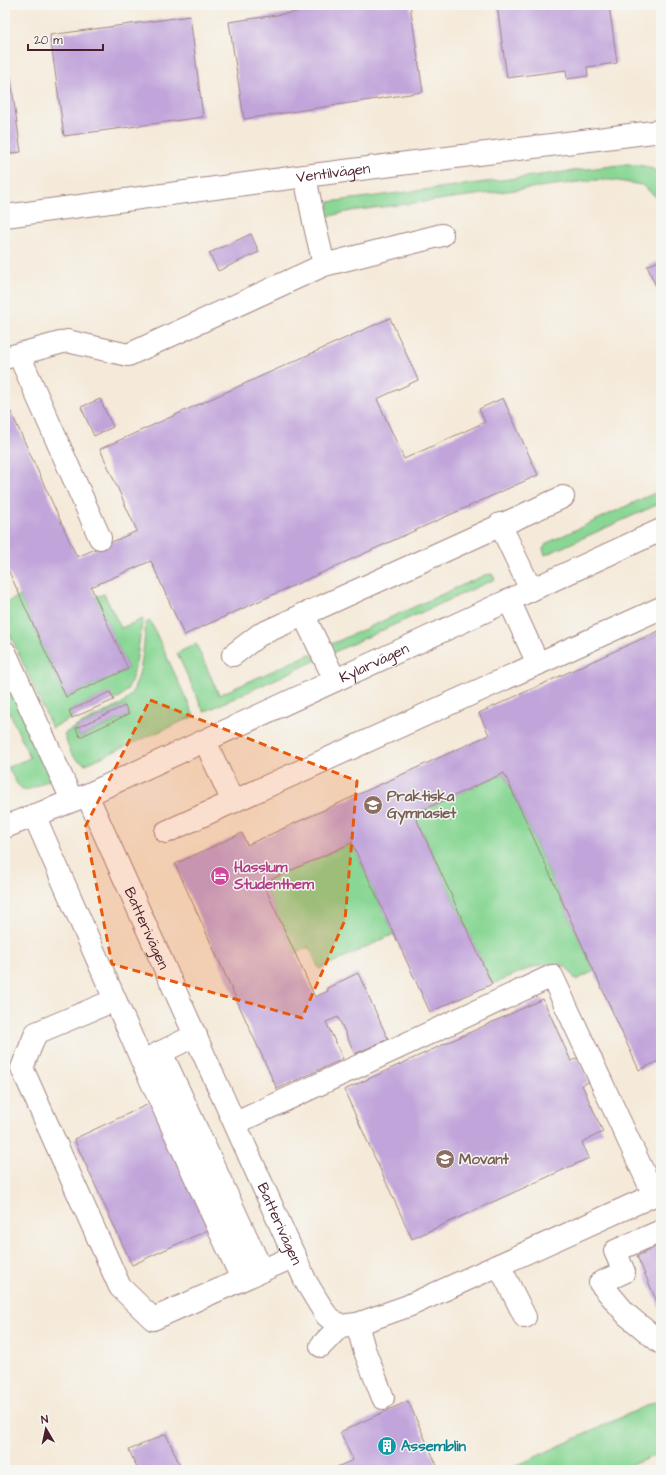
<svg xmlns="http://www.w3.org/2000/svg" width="666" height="1475" viewBox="0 0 666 1475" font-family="'Architects Daughter',sans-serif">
<rect width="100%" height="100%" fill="#f6f6f2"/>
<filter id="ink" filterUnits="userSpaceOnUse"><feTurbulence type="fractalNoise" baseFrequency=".025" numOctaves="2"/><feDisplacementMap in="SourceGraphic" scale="8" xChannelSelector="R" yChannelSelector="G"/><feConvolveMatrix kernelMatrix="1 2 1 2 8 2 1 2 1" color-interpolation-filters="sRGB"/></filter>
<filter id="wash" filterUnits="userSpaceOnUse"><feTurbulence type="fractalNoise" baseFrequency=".012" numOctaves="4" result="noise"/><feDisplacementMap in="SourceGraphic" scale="16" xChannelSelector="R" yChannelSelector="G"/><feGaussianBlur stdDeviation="0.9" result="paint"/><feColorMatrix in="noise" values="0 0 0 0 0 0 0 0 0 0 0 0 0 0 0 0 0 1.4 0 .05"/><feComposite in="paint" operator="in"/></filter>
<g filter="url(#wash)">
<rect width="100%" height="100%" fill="#f5ead9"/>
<!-- green -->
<path fill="#8ad795" stroke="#6a7b60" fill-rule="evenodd" d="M627,164c13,1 25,2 34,11v26l-19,-16 -30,-5h-18l-243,31 -21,5 -4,-3c-1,-5 -1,-8 3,-11z
M661,490v13l-116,52 -2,-6 4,-6z
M492,574l3,5 -165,75 -3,-8 158,-71z
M104,594l17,34 22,-9c-5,22 -5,50 -15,69 -2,5 -9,10 -14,12l-4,-8 -41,19 3,7 -20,10 -47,-105v-20l15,-7 46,101 62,-28 -33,-72z
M150,620l44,96 -108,48c-17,-7 -16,-14 -22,-30 13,-9 27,-15 41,-22 5,-3 12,-5 17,-8 21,-16 21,-57 24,-81zM125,706l4,9 -49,22 -4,-9z
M196,644l23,51 91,-41 7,6 -113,52 -27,-59z
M5,677l46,102c-28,13 -28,19 -43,-12l22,-9 -25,-55z
M504,773l90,198 -18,9c-3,-4 -7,-10 -10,-13 -17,-12 -57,11 -74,17l-78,-170z
M352,843l42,91 -75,35 -10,-22 -14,7 -32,-71z
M661,1399v54l-42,17h-112z"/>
<g id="blocks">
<!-- building -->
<path fill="#c1a4da" d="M344,5h66l13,87 -179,27 -15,-97z
M497,5h112l8,58 -30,4 1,9 -21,3 -1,-9 -59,8z
M190,16l13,101 -139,19 -14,-101z
M5,73h5l11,79 -16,2z
M251,234l8,18 -41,19 -9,-18z
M661,260v38l-14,-32z
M390,318l28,62 -41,19 27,60 81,-37 -6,-13 24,-11 35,77 -354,160 -33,-74 -60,26 37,82 -62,28 -61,-134v-148l6,-3 66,145 60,-26 -37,-82z
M100,399l13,28 -19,9 -13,-29z
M661,630v430l-22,10 -135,-297 -90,41 78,170 -62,28 -78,-169 -89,40 52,114 13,-6 -1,-3 31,-15 30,66 -33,15 -17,-37 -12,5 17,37 -66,30 -102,-225 67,-31 5,12 242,-110 -10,-22z
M110,692l4,8 -42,18 -3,-7z
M125,706l4,8 -49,23 -4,-9z
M543,999l28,62 7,-3 11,24 -7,3 21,47 -21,10 7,16 -177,81 -68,-149z
M153,1102l59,126 -80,37 -58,-126z
M661,1245v66l-24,-55z
M408,1401l31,69h-109l23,-10 -13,-28z
M166,1434l16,36h-44l-9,-20z"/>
</g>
</g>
<g filter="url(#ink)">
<use href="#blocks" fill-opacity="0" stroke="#a08482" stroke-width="1"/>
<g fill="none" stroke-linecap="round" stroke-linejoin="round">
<!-- minor casing -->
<g stroke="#a08482" stroke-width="24">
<g id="minor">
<path d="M305,176l9,46 10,43"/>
<path id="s1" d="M5,216l300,-40 356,-45"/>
<path d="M19,355l81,183"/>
<path d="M5,358l62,-17 61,14 196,-90 118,-30"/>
<path d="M500,524l31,66"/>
<path d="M509,600l29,64"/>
<path d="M303,614l32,66"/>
<path d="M5,652l67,148"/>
<path d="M233,655l26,-20 304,-138"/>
<path d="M205,741l28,61"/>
<path id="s2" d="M87,795l219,487 20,33 14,11 17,-2 51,-18 253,-114"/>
<path d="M34,815l108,246 100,218"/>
<path id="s3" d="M5,827l82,-32 574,-265"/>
<path d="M166,832l495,-224"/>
<path d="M115,1000l-79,33 -14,35 98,219 33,32 142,-63"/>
<path d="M161,1052l101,219"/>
<path d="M149,1058l47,-23"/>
<path d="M236,1123l316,-147 102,219"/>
<path d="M661,1231l-46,20 9,21 -24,11 27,32 34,28"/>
<path d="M499,1265l26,52"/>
<path d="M357,1324l7,25 19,49"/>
<path d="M321,1346l19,-20"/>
</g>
</g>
<!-- minor -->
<use href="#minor" stroke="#fff" stroke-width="22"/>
</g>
</g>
<!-- marked area -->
<path fill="#e8590c" fill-opacity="0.2" stroke="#e8590c" stroke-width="3" stroke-dasharray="8 5" stroke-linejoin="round" d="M150,700l207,81 -12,139 -43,98 -190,-54 -27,-137z"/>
<!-- icons -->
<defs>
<g id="school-disc" transform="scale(1)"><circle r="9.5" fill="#8d6e63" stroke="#f6f6f2"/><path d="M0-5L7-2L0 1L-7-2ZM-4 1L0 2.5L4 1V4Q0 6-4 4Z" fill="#fff"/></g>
<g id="hotel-disc" transform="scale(1)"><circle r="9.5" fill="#d1479c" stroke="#f6f6f2"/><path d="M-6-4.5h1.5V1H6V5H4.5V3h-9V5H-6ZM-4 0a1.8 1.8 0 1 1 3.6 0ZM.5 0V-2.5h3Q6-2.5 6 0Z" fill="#fff"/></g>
<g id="building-disc" transform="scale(1)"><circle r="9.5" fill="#0f9aa8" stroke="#f6f6f2"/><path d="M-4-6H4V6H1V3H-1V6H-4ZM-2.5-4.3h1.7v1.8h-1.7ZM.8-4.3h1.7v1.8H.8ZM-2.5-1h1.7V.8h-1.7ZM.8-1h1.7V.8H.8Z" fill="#fff"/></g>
</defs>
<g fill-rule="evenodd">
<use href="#school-disc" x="373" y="805"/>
<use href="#hotel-disc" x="220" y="876"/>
<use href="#school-disc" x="445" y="1159"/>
<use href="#building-disc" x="387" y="1446"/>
</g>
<g text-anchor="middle" stroke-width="3" stroke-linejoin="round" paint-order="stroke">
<!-- street labels -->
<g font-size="15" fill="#4a1f2b" stroke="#f6f6f2">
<text dy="5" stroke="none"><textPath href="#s1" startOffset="331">Ventilvägen</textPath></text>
<text dy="5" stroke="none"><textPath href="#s3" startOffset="404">Kylarvägen</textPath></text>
<text dy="5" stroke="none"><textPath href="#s2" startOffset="146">Batterivägen</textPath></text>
<text dy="5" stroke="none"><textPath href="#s2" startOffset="470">Batterivägen</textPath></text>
</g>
<!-- education labels -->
<g font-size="15" font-weight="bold" fill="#785e54" stroke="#f6f6f2" text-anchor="start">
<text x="387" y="801">Praktiska<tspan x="387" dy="17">Gymnasiet</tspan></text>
<text x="459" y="1164">Movant</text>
</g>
<!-- hotel labels -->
<g font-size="15" font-weight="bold" fill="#b23c85" stroke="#f6f6f2" text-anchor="start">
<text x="234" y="872">Hasslum<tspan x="234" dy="17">Studenthem</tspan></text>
</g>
<!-- culture labels -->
<g font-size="15" font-weight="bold" fill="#0d838f" stroke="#f6f6f2" text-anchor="start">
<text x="401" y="1451">Assemblin</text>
</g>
</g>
<!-- margin -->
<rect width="666" height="1475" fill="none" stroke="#f6f6f2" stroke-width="20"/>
<!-- north arrow -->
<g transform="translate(46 1429) rotate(351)" stroke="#f6f6f2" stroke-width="3" paint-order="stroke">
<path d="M0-3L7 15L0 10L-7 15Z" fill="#4a1f2b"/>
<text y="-6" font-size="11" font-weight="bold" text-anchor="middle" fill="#4a1f2b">N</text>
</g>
<!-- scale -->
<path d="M28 44v6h75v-6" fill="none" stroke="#4a1f2b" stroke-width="2"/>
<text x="34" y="44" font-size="12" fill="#4a1f2b" stroke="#f6f6f2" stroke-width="3" paint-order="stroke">20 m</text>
</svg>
